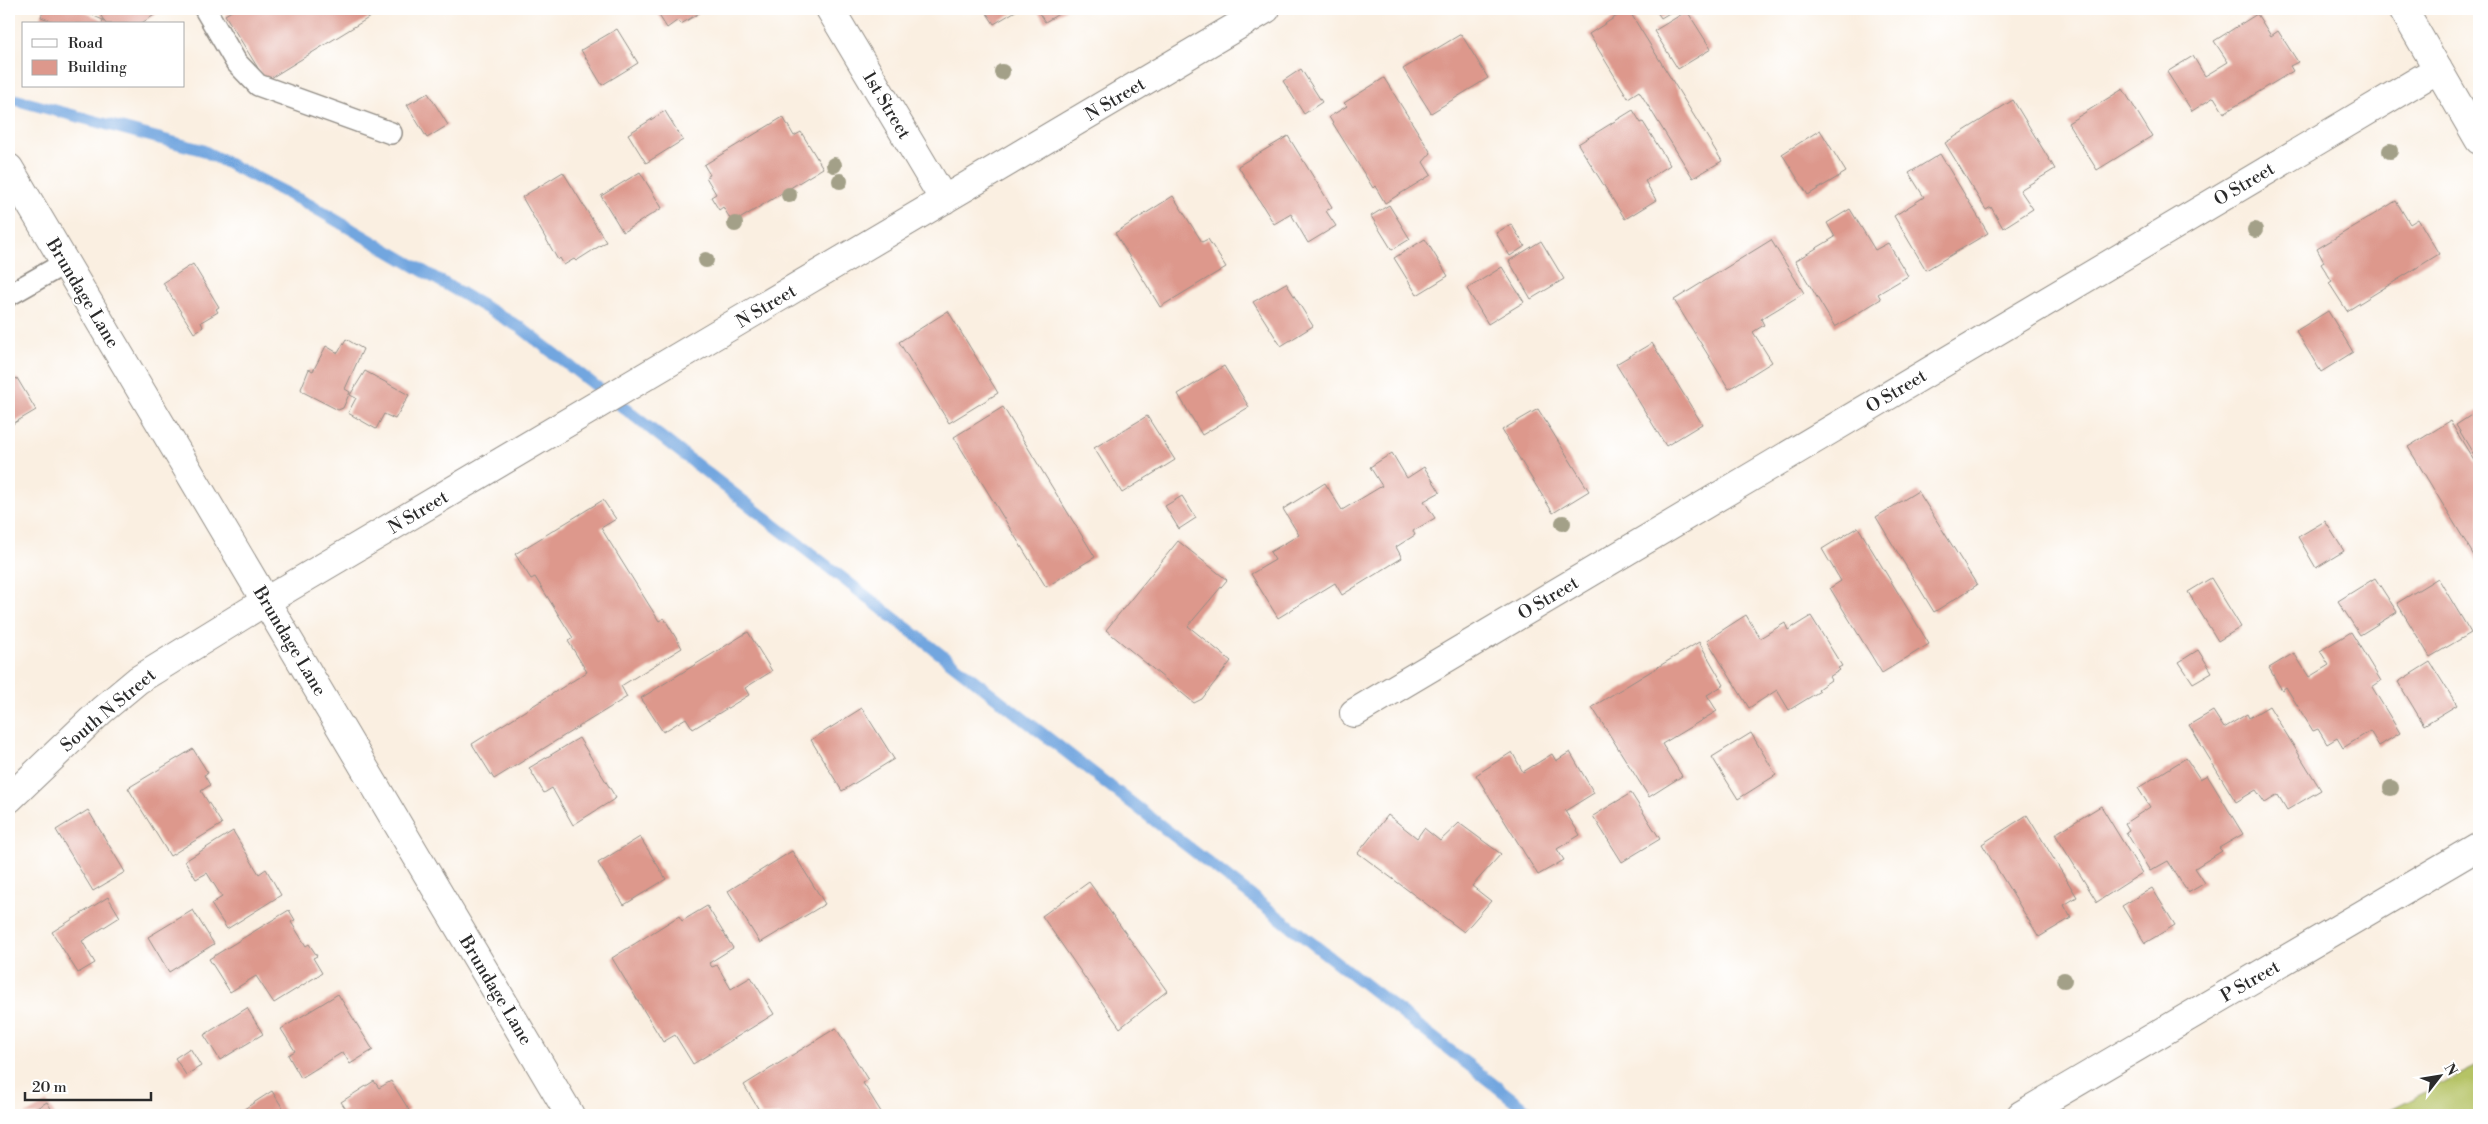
<svg xmlns="http://www.w3.org/2000/svg" width="2488" height="1124" viewBox="0 0 2488 1124" font-family="'Libre Bodoni',serif">
<rect width="100%" height="100%" fill="#fff"/>
<filter id="ink" filterUnits="userSpaceOnUse"><feTurbulence type="fractalNoise" baseFrequency=".02" numOctaves="2"/><feDisplacementMap in="SourceGraphic" scale="10" xChannelSelector="R" yChannelSelector="G"/><feConvolveMatrix kernelMatrix="1 2 1 2 8 2 1 2 1" color-interpolation-filters="sRGB"/></filter>
<filter id="wash" filterUnits="userSpaceOnUse"><feTurbulence type="fractalNoise" baseFrequency=".0096" numOctaves="4" result="noise"/><feDisplacementMap in="SourceGraphic" scale="20" xChannelSelector="R" yChannelSelector="G"/><feGaussianBlur stdDeviation="1.12" result="paint"/><feColorMatrix in="noise" values="0 0 0 0 0 0 0 0 0 0 0 0 0 0 0 0 0 1.4 0 .05"/><feComposite in="paint" operator="in"/></filter>
<g filter="url(#wash)">
<rect width="100%" height="100%" fill="#faefe1"/>
<!-- green -->
<path fill="#b5c365" stroke="#707748" d="M2479,1065v50h-99z"/>
<g fill="none" stroke-linecap="round" stroke-linejoin="round">
<!-- stream -->
<path stroke="#72a6df" stroke-width="12" d="M9,98l193,52 106,54 213,124 1012,787"/>
</g>
<g id="blocks">
<!-- building -->
<path fill="#dd988c" d="M44,9h33l26,11 -1,4h-43l-18,-7z
M97,9h67l-24,15h-34z
M235,9h148l-117,72 -41,-66z
M655,9h51l-25,15 -3,-4 -11,8z
M984,9h35l-25,15z
M1036,9h31l-22,13z
M1628,9l94,152 -29,17 -54,-87 -11,7 -39,-64z
M1655,9h21l-15,9z
M1687,11l24,38 -33,20 -24,-38z
M2257,14l14,22 7,-5 20,31 -8,4 3,5 -69,42 -10,-16 -22,14 -25,-39 26,-16 12,20 23,-14 -14,-21z
M617,29l21,34 -36,22 -21,-35z
M1461,34l27,44 -57,35 -28,-44z
M1301,69l21,33 -18,12 -21,-33z
M1384,78l47,75 -8,9 8,13 -46,28 -10,-17 -2,2 -44,-71 18,-11 -3,-3z
M2123,89l29,47 -55,34 -29,-47z
M428,93l20,32 -21,13 -20,-33z
M2013,100l42,69 -35,21 13,19 -30,19 -12,-21 -5,3 -41,-67z
M1633,110l8,13 2,-1 27,43 -25,16 11,19 -31,19 -47,-75z
M665,111l18,29 -37,23 -18,-29z
M783,117l11,19 7,-4 22,36 -90,55 -10,-16 -4,3 -8,-13 5,-3 -10,-17 4,-2 -6,-10z
M1820,130l26,42 -38,23 -26,-41z
M1288,136l44,71 -6,4 10,15 -28,17 -17,-29 -17,10 -36,-58z
M1940,154l48,79 -62,37 -32,-54 30,-19 -15,-24z
M563,172l43,70 -30,19 -2,-2 -10,6 -4,-7 -2,2 -36,-63z
M640,172l22,36 -39,24 -22,-36z
M1173,196l29,46 6,-3 18,28 -66,40 -45,-74z
M2396,201l14,23 8,-5 21,35 -92,57 -18,-28 3,-2 -11,-17 3,-2 -7,-13z
M1389,205l21,34 -18,11 -21,-34z
M1850,209l25,41 13,-7 20,33 -30,18 3,5 -46,28 -40,-66 40,-24 -8,-14z
M1511,224l14,22 -15,10 -14,-23z
M1425,239l23,37 -31,19 -23,-37z
M1771,240l33,53 -43,26 3,6 -11,7 19,30 -43,27 -55,-89z
M1541,241l23,38 -33,20 -22,-38z
M193,264l26,43 -3,2 2,3 -17,10 2,5 -9,6 -31,-50z
M1502,267l22,35 -36,22 -21,-35z
M1286,283l27,43 -32,20 -28,-44z
M948,311l50,82 -49,30 -50,-81z
M2328,311l25,41 -32,20 -25,-41z
M346,339l17,10 -18,40 5,3 -7,16 -5,2 -35,-18 -2,-3 8,-20 4,2 13,-25 12,7z
M1652,343l50,81 -36,22 -50,-82z
M1224,366l25,41 -47,28 -24,-41z
M365,371l44,24 -14,24 -11,-5 -8,15 -28,-16 8,-15 -6,-3z
M9,375l4,6 4,-3 19,32 -27,16z
M1003,407l92,150 -49,30 -92,-150z
M1538,409l51,82 -36,22 -51,-83z
M2479,410v48l-2,2 -21,-35z
M1147,416l28,44 -53,33 -28,-45z
M2450,421l29,48v95l-71,-117z
M1392,453l15,25 17,-11 16,25 -16,9 11,17 -22,13 2,4 -19,12 6,11 -60,37 -7,-12 -57,35 -27,-44 24,-14 -5,-8 29,-17 -16,-26 42,-26 17,27 40,-24 -12,-19z
M1918,491l59,94 -43,27 -58,-95z
M1182,496l14,22 -17,11 -14,-23z
M603,500l13,19 -15,9 58,93 5,-3 18,30 -61,38 6,11 -133,82 -22,-35 115,-72 -19,-31 5,-3 -38,-61 -4,2 -16,-25z
M2325,521l19,30 -28,17 -18,-31z
M1858,527l71,117 -47,29 -52,-85 11,-7 -19,-32z
M1178,541l49,39 -39,46 43,35 -29,38 -8,4 -88,-73z
M2211,578l30,49 -23,14 -30,-49z
M2375,578l22,34 -37,23 -22,-34z
M2438,578l33,55 -41,24 -33,-54z
M1746,615l14,23 25,-15 3,7 23,-14 31,50 -4,2 2,2 -11,7 2,3 -13,9 2,2 -31,19 -12,-20 -28,18 -42,-68z
M748,632l24,39 -27,17 4,7 -56,34 -7,-11 -23,14 -22,-34z
M2351,632l30,49 -9,6 28,46 -21,13 -9,-15 -27,17 -6,-10 -10,6 -9,-15 -5,2 -27,-44 -4,3 -13,-22 25,-15 15,24 20,-12 -9,-14z
M1699,642l25,43 -17,10 10,16 -55,33 20,32 -33,21 -57,-90z
M2198,650l14,22 -19,11 -14,-21z
M2430,662l27,43 -33,20 -26,-43z
M2269,706l52,84 -34,20 -9,-15 -13,8 -9,-13 -20,12 -47,-77 24,-14 11,17 23,-14 2,4z
M862,708l32,51 -52,32 -31,-51z
M1751,733l25,42 -38,24 -26,-42z
M579,738l37,60 -43,27 -21,-37 -8,5 -15,-25z
M193,749l15,24 -4,2 6,10 -9,6 21,33 -52,32 -42,-68z
M1512,752l11,20 29,-18 4,7 14,-9 24,41 -29,18 15,24 -23,14 7,11 -26,15 -62,-100z
M2186,758l14,21 7,-4 36,59 -24,14 3,3 -27,17 10,15 -17,10 -20,-32 -18,10 -24,-39 3,-2 -4,-7 25,-16 -12,-19z
M1631,793l29,46 -38,23 -29,-46z
M2101,806l41,67 -45,29 -42,-68z
M88,810l37,62 -32,19 -37,-61z
M1388,815l29,23 7,-10 16,13 19,-18 42,31 -29,32 19,15 -27,31 -106,-79z
M2027,815l50,82 -13,8 7,13 -32,19 -57,-93z
M233,831l26,43 7,-5 15,26 -54,34 -16,-25 11,-7 -15,-24 -11,6 -11,-18z
M640,837l26,42 -42,26 -26,-42z
M792,851l33,53 -65,39 -32,-52z
M1089,882l78,109 -47,37 -78,-112z
M2152,888l23,37 -30,18 -23,-37z
M108,897l12,20 -38,24 13,22 -17,10 -26,-41z
M707,906l26,42 -24,15 3,4 5,-2 14,24 20,-12 23,37 -81,50 -18,-29 -12,7 -51,-84 67,-42 3,5z
M193,910l21,34 -45,28 -21,-35z
M289,910l6,10 -4,2 15,24 3,-2 8,12 -4,2 9,15 -48,30 -18,-27 -26,16 -21,-33z
M338,994l35,56 -23,14 -7,-12 -42,26 -13,-23 7,-4 -14,-22z
M247,1008l16,26 -43,26 -16,-25z
M836,1028l32,52 -5,3 20,32h-121l-18,-30z
M190,1048l11,18 -15,9 -11,-17z
M374,1081l5,7 12,-7 18,29 -8,5h-65l10,-6 -5,-7z
M272,1091l15,24h-48l-1,-2z
M47,1102l8,13h-30z"/>
</g>
</g>
<g filter="url(#ink)">
<use href="#blocks" fill-opacity="0" stroke="#928d86" stroke-width="1"/>
<g fill="none" stroke-linecap="round" stroke-linejoin="round">
<!-- service casing -->
<g stroke="#928d86" stroke-width="24">
<path id="service" d="M205,9l31,53 22,23 133,48
M9,295l56,-32"/>
</g>
<!-- minor casing -->
<g stroke="#928d86" stroke-width="30">
<path id="minor" d="M830,9l114,191
M2403,9l76,131
M1354,713l1084,-644
M9,799l93,-89 36,-30 128,-79 1000,-592"/>
</g>
<!-- tertiary casing -->
<g stroke="#928d86" stroke-width="30">
<path id="tertiary" d="M2021,1115l458,-269"/>
</g>
<!-- secondary casing -->
<g stroke="#928d86" stroke-width="30">
<path id="secondary" d="M9,168l561,947"/>
</g>
<!-- service -->
<use href="#service" stroke="#fff" stroke-width="21"/>
<!-- minor -->
<use href="#minor" stroke="#fff" stroke-width="28"/>
<!-- tertiary -->
<use href="#tertiary" stroke="#fff" stroke-width="28"/>
<!-- secondary -->
<use href="#secondary" stroke="#fff" stroke-width="28"/>
</g>
<!-- trees -->
<g fill="#a3a088">
<circle cx="1002" cy="72" r="8"/>
<circle cx="2390" cy="151" r="8"/>
<circle cx="834" cy="165" r="8"/>
<circle cx="840" cy="181" r="8"/>
<circle cx="789" cy="195" r="8"/>
<circle cx="735" cy="224" r="8"/>
<circle cx="2255" cy="230" r="8"/>
<circle cx="706" cy="260" r="8"/>
<circle cx="1563" cy="523" r="8"/>
<circle cx="2391" cy="788" r="8"/>
<circle cx="2064" cy="980" r="8"/>
</g>
</g>
<g text-anchor="middle" stroke-width="4" stroke-linejoin="round" paint-order="stroke">
<!-- street labels -->
<g font-size="18" fill="#2b2b2b" stroke="#fff">
<text transform="translate(1115 99) rotate(-31)" y="6">N Street</text>
<text transform="translate(887 105) rotate(59)" y="6">1st Street</text>
<text transform="translate(2244 184) rotate(-31)" y="6">O Street</text>
<text transform="translate(83 293) rotate(59)" y="6">Brundage Lane</text>
<text transform="translate(766 306) rotate(-31)" y="6">N Street</text>
<text transform="translate(1896 391) rotate(-31)" y="6">O Street</text>
<text transform="translate(418 512) rotate(-31)" y="6">N Street</text>
<text transform="translate(1548 598) rotate(-31)" y="6">O Street</text>
<text transform="translate(290 641) rotate(59)" y="6">Brundage Lane</text>
<text transform="translate(108 710) rotate(-40)" y="6">South N Street</text>
<text transform="translate(2250 981) rotate(-30)" y="6">P Street</text>
<text transform="translate(496 990) rotate(59)" y="6">Brundage Lane</text>
</g>
</g>
<!-- margin -->
<rect width="2488" height="1124" fill="none" stroke="#fff" stroke-width="30"/>
<!-- legend -->
<rect x="22" y="22" width="162" height="65" fill="#ffffff" stroke="#aaaaaa"/>
<rect x="32" y="39" width="25" height="8" fill="#ffffff" stroke="#aaaaaa"/>
<text x="68" y="48" font-size="15" fill="#2b2b2b">Road</text>
<rect x="32" y="60" width="25" height="15" fill="#dd988c" stroke="#aaaaaa"/>
<text x="68" y="72" font-size="15" fill="#2b2b2b">Building</text>
<!-- north arrow -->
<g transform="translate(2440 1076) rotate(59)" stroke="#ffffff" stroke-width="4" paint-order="stroke">
<path d="M0-4L9 19L0 12L-9 19Z" fill="#2b2b2b"/>
<text y="-8" font-size="14" font-weight="bold" text-anchor="middle" fill="#2b2b2b">N</text>
</g>
<!-- scale -->
<path d="M25 1092v8h126v-8" fill="none" stroke="#2b2b2b" stroke-width="2.5"/>
<text x="32" y="1092" font-size="15" fill="#2b2b2b" stroke="#ffffff" stroke-width="4" paint-order="stroke">20 m</text>
</svg>
